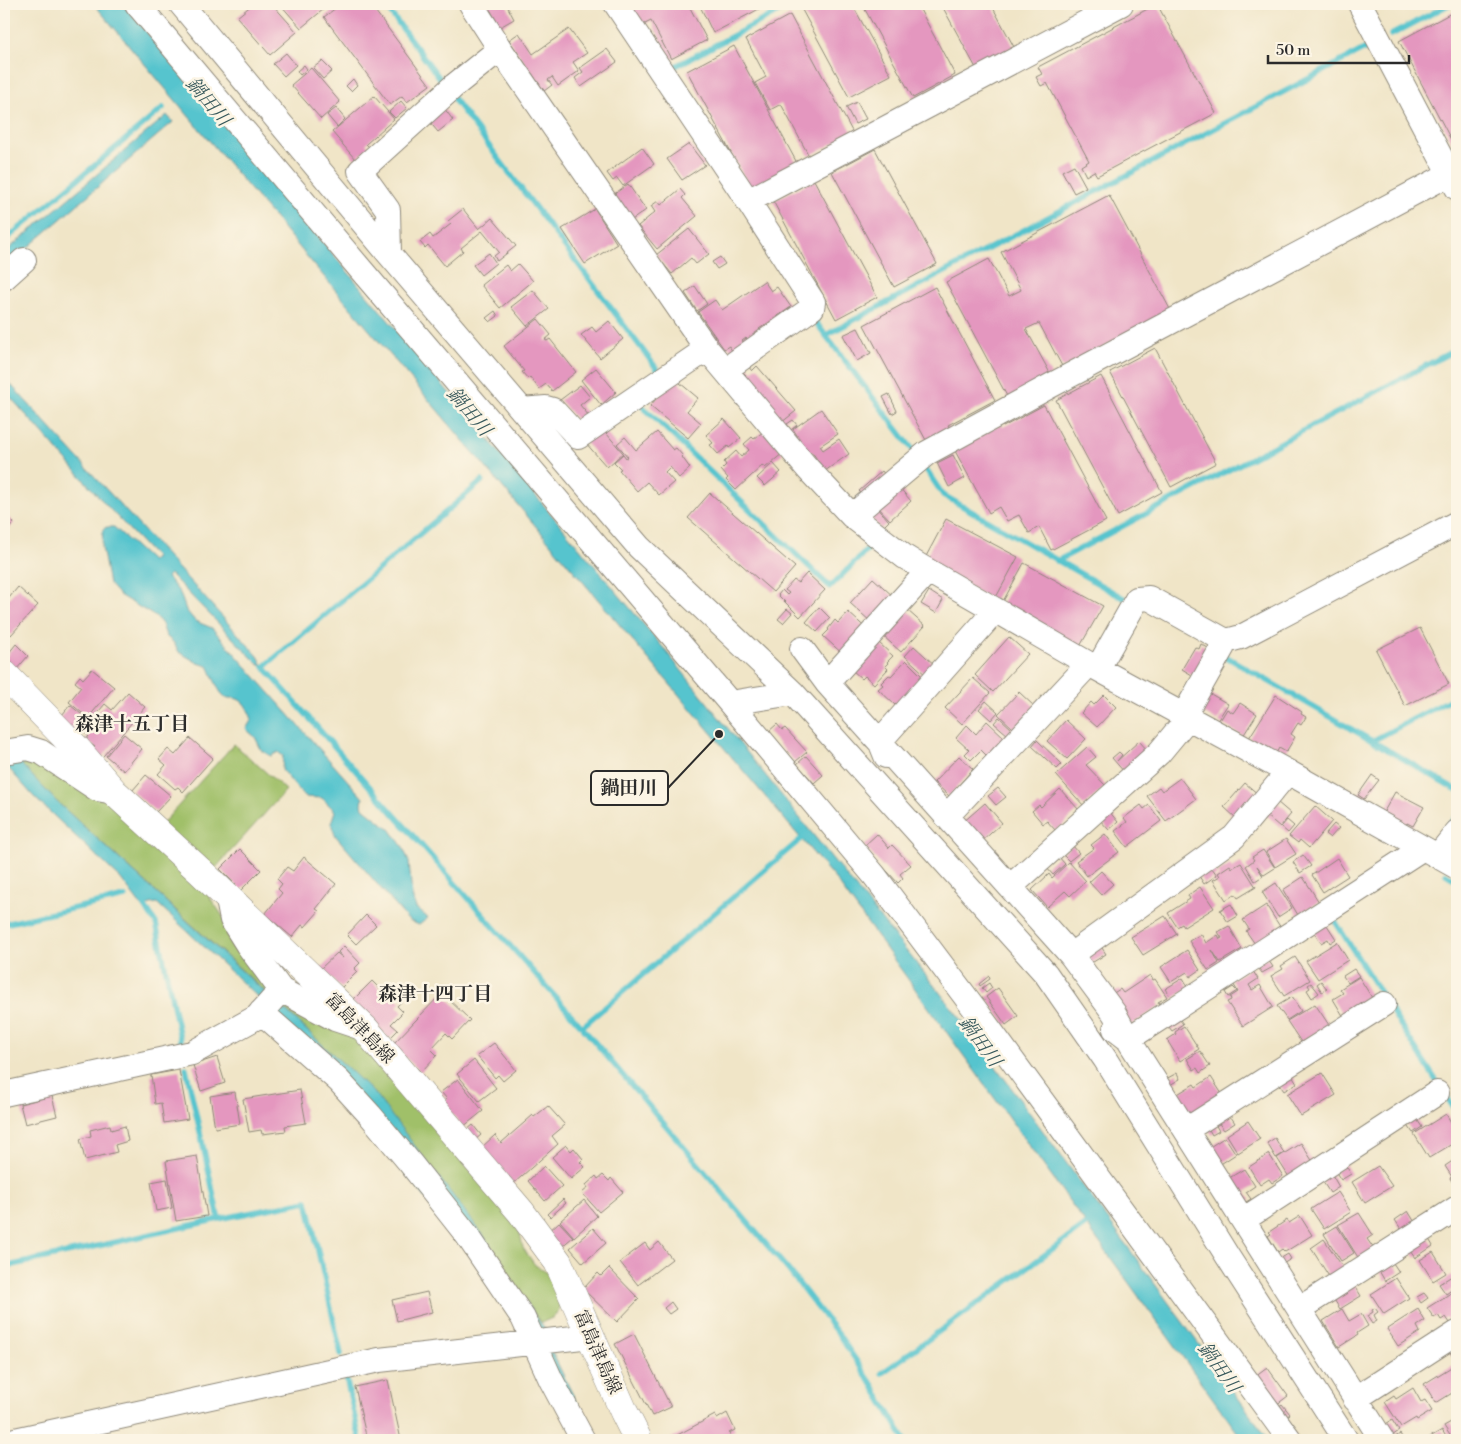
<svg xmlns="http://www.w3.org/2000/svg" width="1461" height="1444" viewBox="0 0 1461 1444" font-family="'Libre Bodoni','Noto Serif JP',serif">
<rect width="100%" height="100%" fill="#fcf5e5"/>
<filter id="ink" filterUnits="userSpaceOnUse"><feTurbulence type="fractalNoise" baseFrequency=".02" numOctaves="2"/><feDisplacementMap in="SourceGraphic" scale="10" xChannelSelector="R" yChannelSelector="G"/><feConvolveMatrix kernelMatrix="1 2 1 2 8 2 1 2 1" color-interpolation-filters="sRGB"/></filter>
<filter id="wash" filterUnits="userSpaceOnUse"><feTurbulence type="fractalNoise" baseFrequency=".0096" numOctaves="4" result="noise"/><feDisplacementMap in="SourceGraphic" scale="20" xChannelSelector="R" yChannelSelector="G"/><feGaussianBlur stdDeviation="1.12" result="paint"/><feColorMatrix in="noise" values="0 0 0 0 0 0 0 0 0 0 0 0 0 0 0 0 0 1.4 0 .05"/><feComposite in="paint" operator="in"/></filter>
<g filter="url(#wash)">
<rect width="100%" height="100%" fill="#f0e5c7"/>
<!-- green -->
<path fill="#a0c069" stroke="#66764a" d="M234,744l52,46 -74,82 -51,-47z
M33,756l84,50 89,86 65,93 -3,9 -212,-193 -34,-36 1,-7z
M284,1002l73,36 154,180 9,15 3,15 12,17 19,12 6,15 -1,18 -5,7 -13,6 -166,-229 -95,-89z"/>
<!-- water -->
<path fill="#57c4ce" stroke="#41787c" d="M94,4h29l538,641 300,374 308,421h-26l-407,-560 -499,-588z
M167,115l6,7 -169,146v-15z
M4,377l254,279 6,11 -6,-3 -88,-90 -3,3 13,16 6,17 9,11 17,7 151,170 -1,6 1,4 27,21 13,18 6,15 3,34 4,12 12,10 -9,7 -11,-5 -73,-85 -4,-12 4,-12 -13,-13 -18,-1 -22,-27 1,-14 -5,-4 -7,4 -9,-5 -7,-14 -9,-8 6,-10c-4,-9 -7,-19 -18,-21 -5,0 -7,1 -11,-3 -5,-4 -11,-22 -15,-29l-10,-3 -19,-11 -5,-9 -8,-7 -4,-12 -6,-7 -37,-22 -10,-11 -7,-37 1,-18 4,-2h7l37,34 5,-3 -48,-51 -104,-117z
M23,758l-1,7 34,36 293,268 26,25 109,142 50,79 13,16 4,19 44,90h-7l-52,-109 -275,-331 -104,-97 -7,1 -3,3h-5l-21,-28 -87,-82 -30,-34z"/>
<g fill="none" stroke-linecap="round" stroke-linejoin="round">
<!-- stream -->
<path stroke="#57c4ce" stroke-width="5.5" d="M384,4l60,80
M1391,35l59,-31
M672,68l121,-64
M453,98l204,271
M4,241l159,-133
M811,316l102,134
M826,335l546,-290
M641,405l189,182 42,-42 4,3
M925,468l18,27 182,104
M482,481l-218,186 318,360 207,244 50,64 31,46 35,59
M1057,561l400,-212
M1225,656l232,134
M1372,741l85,-45
M1448,827l9,-12
M1446,874l11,7
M145,901v6l11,16 26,125
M1337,916l-4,2 51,81
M4,924l121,-27
M1389,1007l68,106
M582,1027l219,-188
M186,1068l33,151 88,-18 34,153
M4,1267l215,-48
M882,1373l205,-149
M346,1378l14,62"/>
</g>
<g id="blocks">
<!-- building -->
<path fill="#e497bf" d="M253,4h19l25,28 -27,23 -33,-38z
M280,4h50l-29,24z
M341,4h29l60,81 -23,17 -5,-6 -12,9 -66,-88z
M487,4h19l8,15 -14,8z
M630,4h58l19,36 -36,19 -20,-38 -10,5z
M699,4h57l3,5 -46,24z
M815,4h37l39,71 -42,22 -47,-87z
M862,4h55l38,71 -42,23z
M941,4h50l23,43 -38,21z
M1157,4l59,109 -119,63 -3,-5 -8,5 -5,-10 8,-5 -42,-78 -6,3 -5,-9 6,-3 -4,-7z
M1457,10v141l-58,-110z
M790,15l63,118 -44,23 -28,-52 -11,6 -15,-27 11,-6 -20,-38z
M569,29l18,24 -14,9 6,9 -21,15 -6,-9 -4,3 4,5 -8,6 -35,-51 10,-7 14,21z
M734,46l63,117 -47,25 -63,-117z
M607,49l10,13 -36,25 -6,-9 8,-6 -3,-4z
M286,53l10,12 -12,11 -11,-12z
M322,61l10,10 -9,8 -10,-11z
M304,65l3,4 -7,6 -3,-4z
M311,68l29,34 -19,17 -30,-34z
M353,79l4,6 -6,6 -5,-5z
M374,96l20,23 -28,25 3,3 -14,12 -23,-27z
M401,101l6,7 -12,10 -6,-6z
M857,102l9,17 -11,5 -9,-17z
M336,108l9,11 -8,8 -10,-12z
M444,108l9,12 -15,12 -10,-12z
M689,144l16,21 -23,15 -15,-21z
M642,147l12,17 -31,22 -6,-8 -4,3 -6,-8z
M875,149l62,115 -43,23 -62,-115z
M1074,165l12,22 -12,6 -12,-22z
M814,180l63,117 -41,22 -63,-118z
M628,184l18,26 -14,10 -19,-25z
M680,189l5,6 -3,3 15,18 -40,33 -19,-23 17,-14 -4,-6 7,-5 3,4z
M1109,195l62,116 -108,57 -24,-45 -13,6 25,46 -43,23 -62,-116 43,-23 20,37 12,-6 -20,-38z
M463,209l16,20 13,-11 24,28 -19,15 -3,-5 5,-4 -17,-21 -21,17 2,3 -18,15 -17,-21 -3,3 -5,-6 10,-8 3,4 18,-14 -3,-3z
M595,209l22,35 -32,20 -23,-35z
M689,229l20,25 -13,10 -5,-6 -19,16 -16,-19z
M489,253l7,10 -15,12 -8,-10z
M720,257l5,7 -8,5 -5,-7z
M518,264l15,17 -33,27 -19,-23 25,-20 4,6z
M764,281l7,10 6,-4 14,20 -32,22 3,4 -13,9 -3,-4 -4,3 3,5 -11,8 -5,-8 -5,3 -26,-37 17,-12 7,10z
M695,286l12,18 -10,7 -12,-18z
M935,287l60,113 -47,25 2,5 -23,12 -63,-117z
M533,290l16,19 -22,17 -16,-19z
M495,311l3,5 -8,6 -4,-4z
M538,319l13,16 -6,5 2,1 3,-2 26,33 -24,19 -6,-7 -7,5 -9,-12 -2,2 -6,-7 2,-1 -20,-25z
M609,321l14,18 -23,19 -19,-23 11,-8 4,5z
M858,328l13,25 -14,8 -14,-26z
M1155,348l61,115 -45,24 -61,-115z
M747,365l5,6 5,-5 39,45 -15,12 -38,-45 3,-3 -5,-5z
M596,368l20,24 -15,13 -20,-25z
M1101,376l61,116 -44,24 -62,-116z
M674,378l24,20 -11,13 14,12 -13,15 -38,-32z
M580,385l10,12 -10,8 9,11 -9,8 -20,-24z
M889,394l8,17 -5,3 -9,-17z
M1044,405l62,116 -55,29 -12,-23 -10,6 -10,-18 -12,6 -8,-14 -10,6 -34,-62 46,-27 2,3z
M821,409l17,25 -18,12 3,4 16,-11 10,15 -24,17 -13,-19 -2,1 -3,-5 -4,3 -8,-12 3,-2 -5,-8z
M724,419l17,19 -12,10 -1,-2 -10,8 -8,-9 3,-2 -7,-8z
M793,420l4,5 -6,5 -4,-6z
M601,427l22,26 -16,14 -23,-26z
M764,431l19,22 -18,15 -2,-3 -27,25 -10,-10 2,-2 -7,-8 5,-5 -2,-3 12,-11 5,6 8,-7 -5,-6 8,-7 2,2z
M657,432l16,18 3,-2 7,8 -1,1 8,11 -11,10 -9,-11 -5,5 9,10 -15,13 -12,-13 -10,9 -18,-21 2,-1 -7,-7 9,-8 3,4 2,-1 -11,-13 8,-7 11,13z
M953,455l12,23 -16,9 -12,-24z
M773,463l8,9 -16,14 -8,-8z
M882,471l4,5 -22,20 -5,-5z
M898,486l13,15 -21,19 -13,-14z
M710,493l85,74 -22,25 -85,-74z
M876,506l13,15 -8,8 -13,-15z
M4,514l10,9 -10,11z
M946,519l72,38 -24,44 -71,-39z
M1024,563l79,43 -24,42 -78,-43z
M807,573l18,17 -25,27 -22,-22 4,-5 5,5 2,-2 -4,-3 9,-10 4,3z
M873,578l21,19 -23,25 -21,-19z
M18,587l20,18 -27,30 -7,-6v-36l5,5z
M929,591l14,9 -7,13 -15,-9z
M819,607l11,11 -13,14 -11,-10z
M787,609l5,4 -9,10 -5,-4z
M907,610l18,16 -24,26 -18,-16z
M848,612l22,20 -24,25 -23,-21 6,-6 -1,-1 7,-9 3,3z
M1420,628l29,56 -44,22 -29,-56z
M1009,637l19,17 -35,38 -18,-17z
M878,642l15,14 -6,6 1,1 -3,3 3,3 -14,15 -9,-8 -3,3 -10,-9z
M16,644l12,12 -12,14 -12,-11z
M1201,644l7,4 -3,5 4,2 -12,23 -15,-9 13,-22 4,2z
M914,646l23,21 -9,10 -23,-21z
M906,660l16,16 -13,14 3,3 -9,10 -3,-3 -5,5 -17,-16 5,-4 -2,-2 8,-8 2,1z
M92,669l22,18 -26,31 -19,-16 12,-15 -6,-5 5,-6 3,3z
M973,678l17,15 -28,31 -17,-16z
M128,692l17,15 -47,55 -10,-8 7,-7 -9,-7 3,-4 -7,-5 23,-27 7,6z
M1019,692l16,15 -21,22 -16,-15z
M1209,693l19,11 -11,17 -19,-11z
M1104,695l12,12 -19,20 -16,-14 10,-11 3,3z
M1276,695l26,17 -1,2 5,3 -5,8 -3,-2 -7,11 4,3 -9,15 -7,-4 -4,7 -26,-17z
M986,701l12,11 -7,8 -12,-11z
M1240,703l17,11 -14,22 -24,-14 8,-13 6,4z
M70,705l17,14 -13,14 -16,-13z
M999,717l14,13 -5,5 -14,-12z
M1066,720l20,19 -19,20 -20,-18z
M987,721l19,18 -17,19 -8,-8 -10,10 -6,-6 4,-4 -13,-12 11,-13 9,9z
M777,724l5,6 3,-2 22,24 -12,10 -27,-30z
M124,734l18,15 -18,22 -18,-15z
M190,738l23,20 -30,34 -5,-5 -3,2 -17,-15 8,-9 -7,-6 9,-10 7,6z
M1037,740l25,24 -5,5 -25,-23z
M1139,741l9,10 -23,22 -13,-15 7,-6 3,3 -5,6z
M1087,747l9,10 -10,8 20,21 -22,20 -28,-31z
M806,756l17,19 -9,8 -17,-19z
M959,756l14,13 -24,27 -15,-14z
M146,775l25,21 -15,16 -24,-21z
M1372,775l7,5 -15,19 -6,-4z
M1180,778l16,21 -30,22 -19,-25 12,-9 3,4z
M1245,783l14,12 -23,23 -12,-11z
M998,788l8,9 -10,8 -8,-9z
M1060,789l19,21 -23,21 -9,-10 -4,3 -11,-13 7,-6 2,2z
M1395,792l29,15 -11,19 -6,-3 -2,4 -23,-12z
M1277,802l14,12 -11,13 -14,-12z
M985,803l17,20 -22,20 -18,-20z
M1141,805l3,4 5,-4 12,16 -34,26 -12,-16 12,-9 -3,-4z
M1315,806l17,15 -23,27 -9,-8 -2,3 -9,-7z
M1108,810l10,12 -9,8 -11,-12z
M1287,820l7,6 -6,7 -7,-6z
M1334,824l5,4 -9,10 -5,-4z
M877,834l12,14 3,-3 19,20 -11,9 3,4 -5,5 -34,-37z
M1105,834l14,18 -32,24 -11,-15 18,-13 -3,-3z
M1286,839l10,15 -21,13 -9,-15z
M1072,845l7,8 -10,8 -7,-7z
M240,849l21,21 -20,20 -21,-21z
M1263,850l12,18 -11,7 -7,-9 6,10 -8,5 -9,-15 8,-6 -2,-3z
M1303,855l8,11 -11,7 -7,-11z
M1058,856l7,8 -12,11 -7,-8z
M304,857l32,27 -20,25 3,2 -14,16 -3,-2 -10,12 -27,-23 17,-21 -4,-4 4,-5 -5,-5 10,-12 6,4z
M1337,858l11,18 -25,16 -11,-17z
M1069,862l17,19 -16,15 -5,-5 -18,16 -15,-17 17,-16 3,4z
M1241,863l15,24 -18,11 -3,-4 -9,6 -13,-20 7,-4 -2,-3 12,-8 2,3z
M1212,868l5,7 -13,9 -5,-8z
M1101,871l12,13 -12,11 -12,-13z
M1303,877l16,25 -21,13 -15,-25z
M1276,883l16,25 -14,9 -16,-25z
M1200,887l14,21 -30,19 -2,-3 -5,3 -9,-14 22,-14 -2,-4z
M1231,904l7,12 -10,6 -8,-12z
M1266,905l15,23 -26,16 -9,-13 3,-2 -6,-9z
M366,915l10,10 -20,19 -9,-9z
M1165,916l12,18 -34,21 -12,-18z
M1325,922l11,17 -6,4 -2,-4 -7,4 -8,-13z
M1229,926l13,23 -22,13 -8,-12 7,13 -11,7 -19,-29 12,-7 5,9 12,-8 2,4 2,-1 -4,-6z
M1337,942l11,18 -30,19 -12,-18z
M1100,945l6,9 -16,10 -6,-10z
M344,946l16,17 -6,6 3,3 -16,16 -20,-20 16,-15 6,5 -5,-6z
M1187,950l13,20 -10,7 -3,-5 -16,10 -10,-15z
M1295,957l15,23 -26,16 -13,-20 12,-7 -2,-3z
M1267,958l6,9 -11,6 -6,-8z
M1251,968l7,11 -9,6 3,5 8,-5 13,22 -30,19 -16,-24 4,-2 -1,-3 8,-5 -7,-12z
M1354,969l5,7 -11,7 -5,-7z
M1150,975l3,5 2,-1 12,18 -9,5 2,4 -29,19 -19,-31 8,-5 3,4z
M989,976l1,3 -10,7 -1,-2z
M1359,977l15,24 -29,18 -12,-20 10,-6 -3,-4z
M1183,978l6,10 -17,11 -7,-10z
M372,981l15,15 4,-4 10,10 -4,4 6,6 -12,12 7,6 -9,9 -38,-37z
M1321,981l6,8 -5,3 -5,-8z
M989,983l3,5 -6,5 -4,-5z
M1311,983l8,10 -7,5 -5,-8 3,-2 -2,-3z
M1233,987l4,4 -9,6 -3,-5z
M998,988l20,28 -12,9 -20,-28z
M442,993l28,27 -18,19 -6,-6 -15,16 6,6 -16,17 -29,-27z
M1292,997l9,14 -14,9 -10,-14z
M1315,1004l14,21 -28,17 -14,-21z
M1177,1016l6,8 -11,7 -6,-8z
M1184,1026l15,23 -19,12 -13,-21 9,-6 -1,-2z
M494,1043l22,27 -13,11 -5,-6 -3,3 -18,-22z
M1200,1051l10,15 -10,7 -3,-5 -3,2 -7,-11z
M217,1057l8,26 -24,8 -8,-26z
M474,1060l22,28 -17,13 -22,-27z
M179,1070l9,49 -24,4 -3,-20 -6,1 -4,-29z
M1177,1073l3,6 -12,7 -4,-6z
M1291,1073l6,10 -13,8 -7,-10z
M1322,1073l14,22 -35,21 -14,-22z
M1211,1077l11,17 -33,21 -13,-20 18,-11 2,3z
M458,1079l25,32 -20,16 -21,-25 5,-3 -6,-7z
M300,1090l6,33 -21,3 1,5 -24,3 -1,-4 -12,2 -6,-33z
M235,1092l5,32 -25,4 -5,-32z
M52,1096l5,20 -32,8 -5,-20z
M548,1106l17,19 -13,11 6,8 -45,40 -32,-36 14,-13 6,8 32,-28 1,2z
M1229,1114l6,9 -11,7 -7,-9z
M1446,1114l11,18v9l-28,17 -15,-24z
M1416,1118l6,9 -9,6 -6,-9z
M1248,1121l12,18 -22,14 -11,-18z
M1214,1122l5,9 -7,4 -5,-9z
M110,1125l1,5 14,-4 3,15 -13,4 2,7 -32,8 -5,-21 11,-3 -1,-6z
M473,1125l8,10 -6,5 -8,-10z
M1225,1137l11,17 -20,13 -11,-17z
M1275,1138l9,15 -8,5 -9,-15z
M1301,1143l12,19 -24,15 -12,-19z
M566,1145l5,6 3,-3 9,11 -3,3 5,5 -14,12 -19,-22z
M1269,1154l14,22 -11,7 -3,-4 -9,6 -11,-18z
M197,1156l10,60 -31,5 -10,-60z
M1457,1158v28l-2,1 -5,-9 2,-1 -7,-11z
M1345,1164l6,10 -10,6 -6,-9z
M544,1166l18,20 -17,15 -17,-20z
M1378,1166l14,20 -27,17 -13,-21z
M1244,1169l11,17 -9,6 5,7 -10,6 -15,-25z
M1331,1173l8,14 -9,6 -9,-14z
M603,1175l6,6 2,-3 12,14 -24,20 -17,-19 6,-5 -2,-3 10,-9 2,3z
M167,1179l5,29 -16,3 -5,-29z
M1338,1192l13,20 -27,17 -13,-20z
M563,1199l3,4 -16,14 -3,-3z
M584,1200l13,16 -23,21 -14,-16z
M1408,1211l8,13 -13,8 -8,-12z
M1359,1213l14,22 -6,4 7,10 -15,10 -21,-34z
M1300,1216l12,19 -27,17 -3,-3 -4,3 -10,-16 3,-2 -2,-2 18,-12 2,3z
M559,1222l14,15 -13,11 -13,-15z
M1337,1226l17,27 -13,8 -17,-27z
M593,1228l13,15 -23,20 -13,-15z
M1427,1236l6,10 -18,12 -7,-10z
M1324,1239l20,30 -14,9 -19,-30z
M659,1242l13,17 -34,26 -18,-23 25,-19 5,7z
M1433,1252l13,21 -13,8 -13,-21z
M1288,1254l3,5 -10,6 -3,-5z
M1391,1260l8,12 -14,9 -7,-12z
M609,1268l30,31 -22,23 -34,-33 15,-16 3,3z
M1452,1276l5,10 -11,8 -7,-10z
M1396,1278l13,20 -25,16 -13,-20z
M1354,1284l7,12 -21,13 -7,-11z
M1454,1291l2,3 1,-1v30l-5,3 -6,-9 -5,3 -3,-5 -4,3 -7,-10z
M427,1292l5,20 -35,9 -5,-21z
M1424,1293l4,5 -7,5 -4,-6z
M671,1302l5,7 -7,5 -5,-6z
M1375,1308l3,4 -4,3 3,6 -5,3 -5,-8 6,-4 -1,-2z
M1342,1309l7,12 12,-7 7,12 -11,7 1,2 -19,12 -16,-26z
M1418,1309l7,12 -8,5 3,6 -22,14 -11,-17z
M634,1334l37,73 -19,9 -37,-72z
M1457,1343v10l-4,4 -5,-8z
M1453,1366l4,6v18l-21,13 -12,-19z
M1267,1367l21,29 -12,9 -21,-29z
M388,1380l13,60h-34l-12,-53z
M1413,1388l8,14 4,-2 7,11 -15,9 -1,-2 -15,9 -16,-25 9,-6 2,3z
M1282,1404l8,10 -5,4 -7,-11z
M727,1413l8,17 -6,3 2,3 -7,4h-56l47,-25 2,4z
M1392,1420l7,11 -10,7 -8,-11z
M1451,1422l6,10v8h-4l-9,-14z
M1442,1430l6,10h-23z
M1400,1434l4,6h-14z"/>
</g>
</g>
<g filter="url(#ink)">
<use href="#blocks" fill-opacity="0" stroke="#8e8879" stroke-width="1"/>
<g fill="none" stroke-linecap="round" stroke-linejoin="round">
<!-- minor casing -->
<g stroke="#8e8879" stroke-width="26">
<path id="minor" d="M137,4l225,267 368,432 144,172 100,133 316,432
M181,4l208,250 250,293 154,146 253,281 59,85 123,198 118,183
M471,4l29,45 207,300 101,120 44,47 53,41 18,11 166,96 199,108 169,95
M616,4l132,197 65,101 -1,6 -87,62
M1360,4l97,184
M748,201l373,-197
M389,254l-1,-44 -28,-39 95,-86 45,-36
M4,278l20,-18
M522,410l24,-2 7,2 25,27 129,-88
M852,516l75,-63 123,-67 407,-216
M802,649l25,34 244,272 43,58 14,26 254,401
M1098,668l39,-69 12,-1 77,43
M827,683l101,-112
M730,703l63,-10
M1184,715l42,-74 15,-4 216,-114
M4,752l24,-4 13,4 56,37 17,3
M886,756l-6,-15 116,-131
M947,816l142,-152
M1438,856l19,-24
M1010,887l149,-134 29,-35
M1071,955l163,-118 54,-65
M281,990l54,29 30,10
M261,1012l78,69 31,34 41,49 56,71 56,83 28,62 32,60
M1115,1029l13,10 295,-191
M4,1094l188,-41 65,-36 24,-27 -34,-46 -15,-24 -4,-20
M1186,1130l198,-126
M1243,1220l194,-127
M1299,1309l158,-101
M1355,1399l102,-66
M15,1440l364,-80 212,-24"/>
</g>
<!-- major casing -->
<g stroke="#8e8879" stroke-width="29">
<path id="major" d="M4,674l71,73 39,45 87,80 164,157 156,183 37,50 66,150 14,28"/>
</g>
<!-- minor -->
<use href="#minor" stroke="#fff" stroke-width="24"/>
<!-- major -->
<use href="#major" stroke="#fff" stroke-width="28"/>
</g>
</g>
<g text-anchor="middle" stroke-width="5" stroke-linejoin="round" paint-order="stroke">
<!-- street labels -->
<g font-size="18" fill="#2b2b2b" stroke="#fcf5e5">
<text transform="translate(360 1028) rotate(46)" y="6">富島津島線</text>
<text transform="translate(598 1352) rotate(66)" y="6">富島津島線</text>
</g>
<!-- water labels -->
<g font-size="19" font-style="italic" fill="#38595c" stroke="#fcf5e5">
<text transform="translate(209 101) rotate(50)" y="7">鍋田川</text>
<text transform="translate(470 411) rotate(50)" y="7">鍋田川</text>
<text transform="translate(981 1041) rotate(54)" y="7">鍋田川</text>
<text transform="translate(1220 1367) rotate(54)" y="7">鍋田川</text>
</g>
<!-- neighbourhood labels -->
<g font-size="19" font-weight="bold" fill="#2b2b2b" stroke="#fcf5e5">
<text x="132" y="730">森津十五丁目</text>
<text x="435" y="1000">森津十四丁目</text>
</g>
</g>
<!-- callouts -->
<path fill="none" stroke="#2b2b2b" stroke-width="2" d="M719 734L668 788"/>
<circle fill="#2b2b2b" stroke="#fcf5e5" stroke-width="2" cx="719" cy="734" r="5"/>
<rect fill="#fcf5e5" stroke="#2b2b2b" stroke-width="2" x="591" y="771" width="77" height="34" rx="5"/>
<g font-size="19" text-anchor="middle" font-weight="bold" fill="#2b2b2b">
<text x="629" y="794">鍋田川</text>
</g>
<!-- margin -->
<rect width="1461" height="1444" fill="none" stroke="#fcf5e5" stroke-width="20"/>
<!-- scale -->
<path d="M1268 55v8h141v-8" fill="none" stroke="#2b2b2b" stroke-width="2.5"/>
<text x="1276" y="55" font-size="15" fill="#2b2b2b" stroke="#fcf5e5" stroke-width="4" paint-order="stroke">50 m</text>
</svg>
